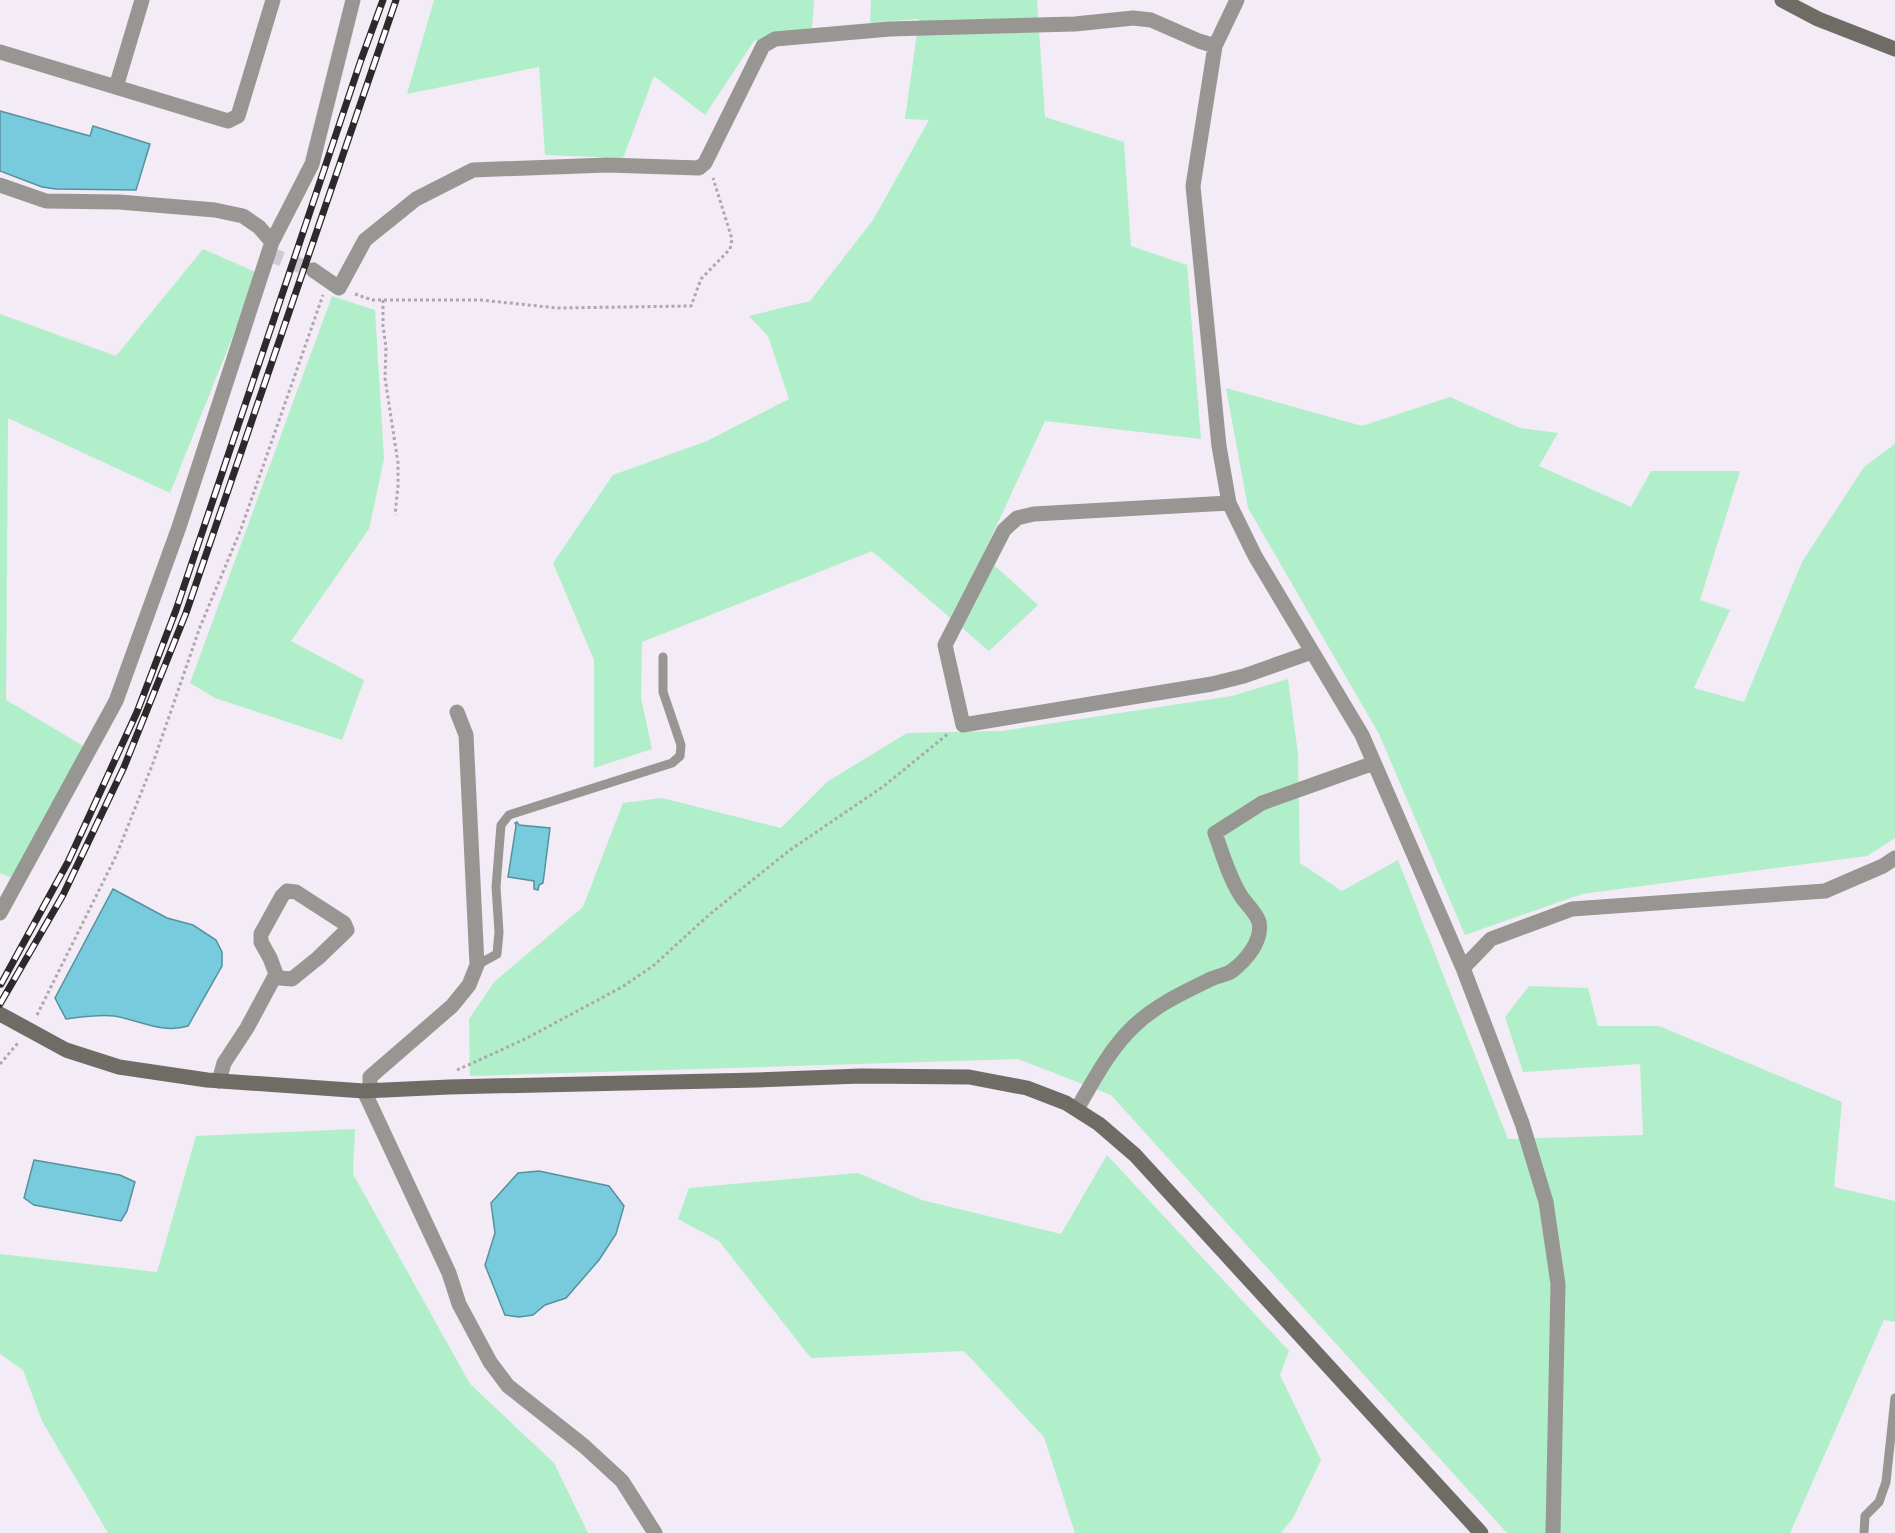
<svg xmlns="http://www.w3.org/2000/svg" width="1895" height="1533" viewBox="0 0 1895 1533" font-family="'Golos Text',sans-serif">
<rect width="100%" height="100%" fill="#f3ebf5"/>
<!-- green -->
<path fill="#b0efca" d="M434,0h380l-2,28 -58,13 -49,74 -51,-39 -31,82 -78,-3 -6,-88 -132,27z
M871,0h166l8,117 79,25 7,104 56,19 14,174 -156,-18 -62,134 55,50 -49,46 -117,-100 -230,91 -1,56 11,51 -58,19v-108l-41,-97 60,-88 94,-34 82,-42 -21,-63 -19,-20 61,-15 63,-81 56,-100 -24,-1 14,-100 -49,4z
M203,249l55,24 -88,220 -162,-75 -2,282 79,47 -73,131 -12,-5v-559l116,42z
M332,296l43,14 9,149 -15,70 -78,112 73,39 -22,60 -127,-42 -25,-15z
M1226,388l136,38 88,-29 70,31 38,5 -19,33 92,41 20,-36h89l-40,129 30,10 -36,78 50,14 58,-140 62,-95 31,-23v394l-28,18 -285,38 -117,41 -86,-201 -131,-226z
M1288,679l10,75 2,109 42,28 56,-31 110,279 135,-4 -3,-71 -117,8 -18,-55 24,-31 59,2 10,38h61l183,76 -8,85 61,14v121l-11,-2 -94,213h-283l-396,-438 -93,-36 -548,17 -1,-57 25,-37 89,-75 40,-104 39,-5 119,30 46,-46 80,-49 95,-2 230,-35z
M355,1129l-2,45 117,210 84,79 34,70h-480l-66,-112 -19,-51 -23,-16v-100l157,18 39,-136z
M1107,1155l182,196 -9,24 41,85 -28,58 -12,15h-206l-31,-96 -80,-86 -153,7 -92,-117 -41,-22 11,-31 169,-15 64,27 139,34z"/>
<!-- water -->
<path fill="#77cbdc" stroke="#57919e" stroke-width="1.5" d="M0,111l90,25 3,-10 57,18 -14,46 -80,-1 -14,-2 -42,-16z
M517,822l2,3 31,3 -7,55 -4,2 -1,5 -4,-1v-8l-26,-4 8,-51 -1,-3z
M113,889l54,29 26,7 23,15 6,12v14l-34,60c-26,8 -49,-6 -74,-10 -15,-2 -33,1 -48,3l-11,-21z
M34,1160l86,15 15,7 -8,29 -6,10 -87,-16 -10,-7z
M539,1171l70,15 15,20 -8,28 -17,26 -33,38 -21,7 -12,10 -14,2 -14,-2 -20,-50 10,-32 -4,-30 27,-30z"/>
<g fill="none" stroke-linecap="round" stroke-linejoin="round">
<!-- street-tunnel -->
<path stroke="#d0c9d2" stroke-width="15" stroke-dasharray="15 8" stroke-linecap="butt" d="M268,254l45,16"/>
<!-- path -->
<path stroke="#aea7af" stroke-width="3" stroke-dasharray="3 3" stroke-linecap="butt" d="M355,294l17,6h109l76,8 134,-2 10,-27 29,-30 2,-10 -19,-61
M383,300v26l3,21 -1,31 13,85v23l-3,29
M37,1015l79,-159 37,-93 47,-136 41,-98 82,-234
M0,1064l18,-21
M457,1070l70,-32 95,-51 31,-21 57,-52 80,-64 94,-64 65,-53"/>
<!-- lane -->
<path stroke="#989692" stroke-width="9" d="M477,965l20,-11 2,-22 -3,-45 5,-62 8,-10 163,-52 8,-7 1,-11 -18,-53v-35
M1864,1533l1,-17 14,-14 7,-20 9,-84"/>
<!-- street -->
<path stroke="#989692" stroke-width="15" d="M1237,0l-22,46 -22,140 26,260 10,57 26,53 107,179 101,233 59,155 24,79 12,82 -5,249
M0,52l228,69 10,-5 35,-116
M116,87l26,-87
M0,185l46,16 73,1 96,8 28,6 16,11 13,15
M313,270l26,18 26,-48 51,-41 57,-29 134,-5 92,3 6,-5 58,-117 12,-7 115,-10 185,-5 58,-6 18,2 48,21 16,5
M1229,503l-195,11 -17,4 -13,12 -59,115 18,80 249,-41 32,-8 68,-24
M0,913l116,-212 63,-174 93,-285 40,-78 41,-164
M1463,968l28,-29 81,-30 253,-18 58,-25 12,-8
M219,1081l5,-18 23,-35 29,-54 -6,-16 -9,-16v-8l21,-38 5,-5 9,1 48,31 3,7 -29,28 -26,21 -12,-1 -4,-4
M370,1090v-13l82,-71 17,-21 8,-20 -11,-230 -9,-23
M364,1091l85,182 10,31 31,58 18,24 76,60 38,35 33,52
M1077,1109c17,-29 32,-59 56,-82 21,-21 51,-35 78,-48 6,-3 15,-4 21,-8 14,-11 31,-30 27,-49 -3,-10 -13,-18 -18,-26 -12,-19 -19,-43 -26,-63l47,-30 112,-40"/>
<!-- secondary -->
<path stroke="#6f6c66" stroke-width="15" d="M1782,0l36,19 77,30
M0,1014l66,36 53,17 88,13 157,11 85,-4 308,-7 104,-4 108,1 58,11 39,15 33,21 36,31 346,378"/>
<!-- rail casing -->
<g stroke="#2c292c" stroke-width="7">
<path id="rail" d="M1,984l67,-122 69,-150 39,-102 185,-550 22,-60
M0,1004l63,-109 61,-128 62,-154 210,-613"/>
</g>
<!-- rail -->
<use href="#rail" stroke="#fff" stroke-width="4.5" stroke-dasharray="14" stroke-linecap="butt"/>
</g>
</svg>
